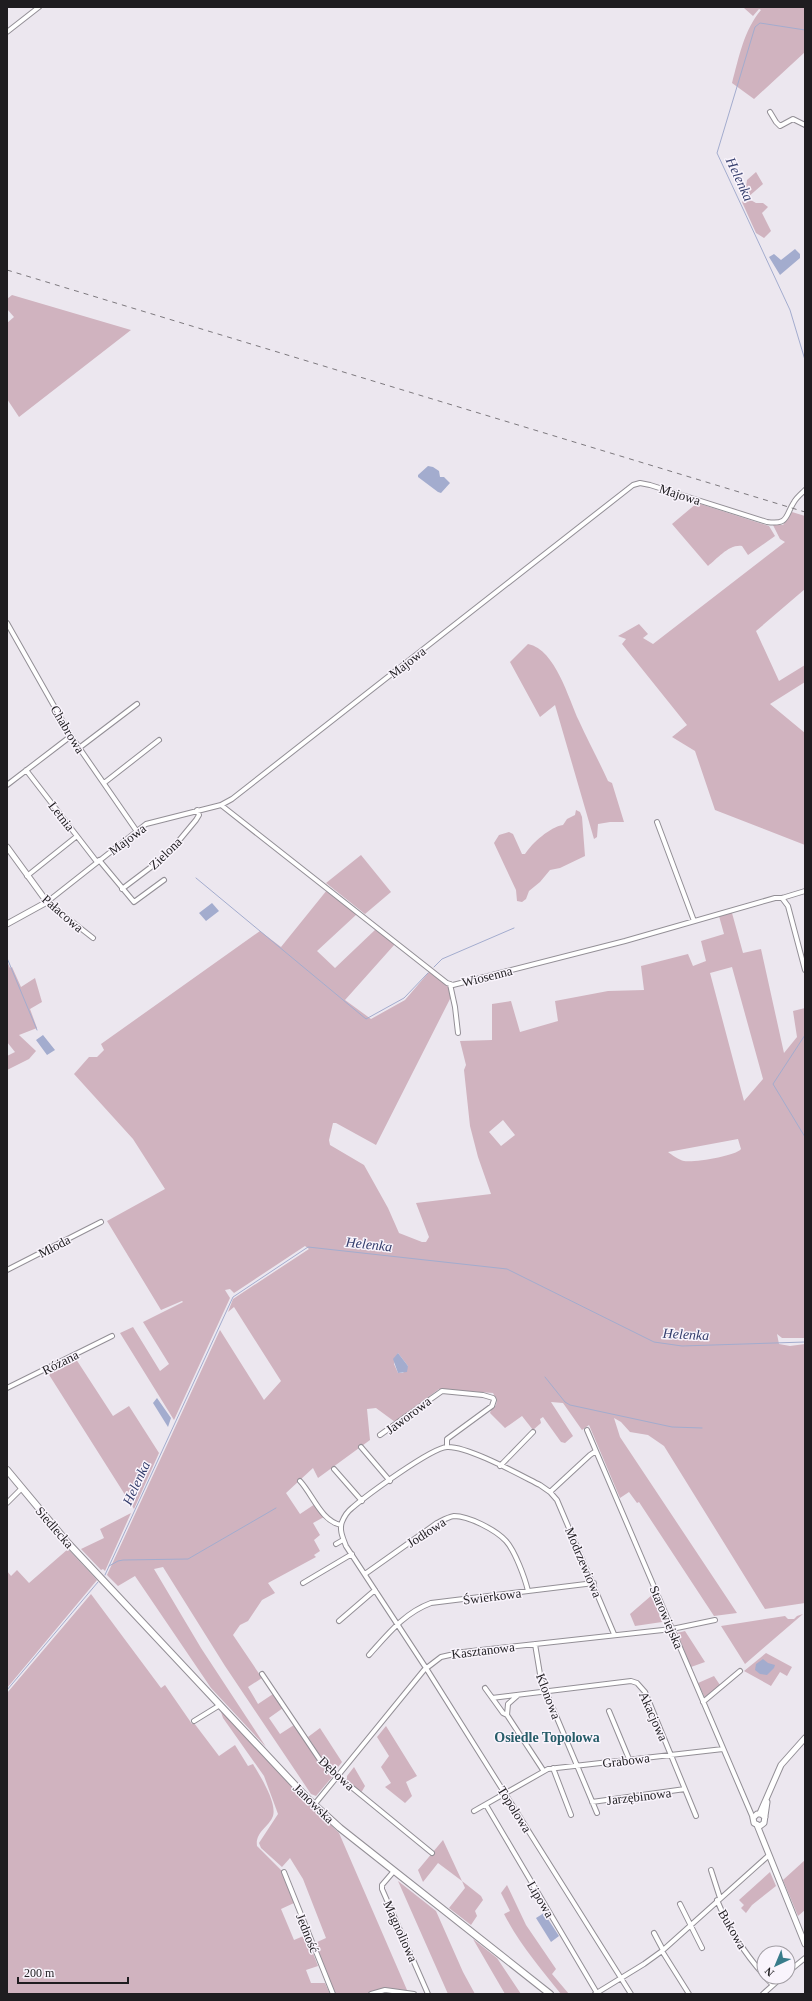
<svg xmlns="http://www.w3.org/2000/svg" width="812" height="2001" viewBox="0 0 812 2001" font-family="'Times New Roman',serif">
<rect width="100%" height="100%" fill="#ece7ef"/>
<!-- green -->
<path fill="#d0b3bf" fill-rule="evenodd" d="M805,7v45l-51,47 -22,-16c7,-26 12,-53 29,-73l-2,-1 -6,7 -9,-8z
M756,172l7,12 -16,14 9,5h7l5,4 -6,6 9,18 -7,7 -8,-5 -14,-31 2,-2 3,-20z
M12,295l119,35 -112,87 -12,-18v-76l7,-6 -7,-8v-10z
M697,503l72,23 6,10 -27,19 -6,-9c-13,-2 -25,13 -34,20l-36,-42z
M792,512l13,4v73l-49,42 23,50 26,-16v17l-35,22 35,29v112l-90,-35 -20,-59 -23,-14 15,-12 -65,-81 4,-5 -8,-3 21,-12 9,10 -5,4 10,6 132,-102 -5,-3 -7,-14h10z
M528,644c28,6 40,54 51,77 9,20 20,40 29,60l4,2 12,39h-14l-12,2 -1,13 -3,2 -39,-134 -15,12 -30,-55z
M576,810l4,2 2,5 3,39 -25,12 -10,2 -10,12 -11,9 -3,8 -4,3 -5,-1 -1,-11 -22,-47 5,-8 10,-3 4,2 9,20h3c7,-11 25,-27 38,-29l4,-6 8,-4z
M361,855l30,37 -26,22 -39,-31z
M327,890l30,24 -40,37 18,17 41,-39 19,15 -50,56 26,19 34,-19 24,-28 19,14 4,9 -76,150 -40,-22h-3l-4,17 1,5 34,20 24,43 11,25 23,9h4l3,-5 -13,-34 75,-9 -13,-37 -8,-31 -6,-56 2,-5 -6,-24 32,-1v-36l19,-3 9,31 38,-11 -3,-20 53,-10 36,-1 -3,-24 47,-12 5,12 13,-5 -5,-20 23,-7 -5,-18 13,-3 11,40 18,-4 23,104 13,-16 -4,-26 12,-3v330h-23l-5,-4 2,10 11,2 15,-2v259l-40,6 -101,-163 -16,-11 -18,-3 -9,-10 -7,-4 6,19 117,176 -23,3 -75,-114 -2,1 -8,-11 -9,6 -31,-73 -7,5 -19,-27 -12,-1 22,34 -8,7 -4,-1 -18,-25 -3,2 1,4 -8,7 -11,-14 -17,12 -15,-15 1,-3 5,-5 1,-5 -4,-7 -54,-4 -44,33 -19,-14 -9,1 3,31 -52,38 -5,-10 -27,25 14,21 15,-10 9,13 -11,6 7,12 -6,5 6,11 -6,4 2,2 -48,26 7,10 -13,7 -14,21 -8,4 -7,10 29,43 -14,9 10,17 15,-10 10,14 -14,10 11,16 14,-9 30,44 9,7 -17,20 -5,-2 -86,-128 -62,-99 -9,2 47,79 65,99 -55,-59 -76,-112 -17,10 -11,-11 113,-245 44,70 17,-19 -47,-74 -6,5 5,-13 76,-50 -4,-3 -71,47 -4,-4 -5,1 5,8 -56,122 -54,-87 13,-6 27,44 9,-7 -26,-42 40,-20 -1,-1 -21,9 -54,-89 58,-32 -32,-50 -59,-65 15,-17h8l7,-7 -3,-6 159,-113 21,16zM732,967l31,112 -19,22 -34,-128zM503,1120l12,15 -14,11 -12,-14zM738,1139l3,10c-5,7 -48,14 -57,12 -5,-1 -12,-6 -16,-9zM398,1353l10,13 -5,7h-5l-4,-9z
M7,961l3,7 2,-1 9,20 14,-9 7,24 -12,7 7,19 -18,7 17,16 -7,8 -22,11v-14l8,-4 -8,-10z
M74,1356l39,60 16,-10 30,47 -25,56 -88,-139z
M131,1513l-26,58 -2,-2 -2,1 -20,-21 23,-11 -4,-9z
M68,1549l29,31 -90,108v-117l4,5 6,-6 12,13z
M91,1594l70,94 4,-3 27,39 2,-1 25,33 16,-11 13,21 5,-2c7,12 24,38 20,52 -4,11 -18,16 -16,30l25,25 12,32 -13,6 13,31 12,-5 12,31 -12,4 5,13h14l5,11h-323v-301z
M652,1595l10,27 -27,4 -5,-12z
M803,1614l-58,50 -24,-38 64,-10 3,3h6l3,-3z
M685,1631l20,31 -14,5 -14,-34z
M766,1653l26,14 -5,9 -7,-4 -9,14 -27,-15z
M714,1676l6,9 -15,13 -7,-15z
M220,1709l92,97 27,27 68,157 -18,-1 -15,1 -8,4h-31l-20,-51 11,-5 -23,-59 -13,-21 -8,9 -21,-19 -2,-5 19,-29 -14,-38 -41,-58z
M386,1726l31,50 -11,6 6,14 -7,7 -20,-16 6,-4 -10,-16 8,-11 -12,-19z
M320,1728l22,34 -7,9 -12,-11 -15,-23z
M354,1767l11,19 -4,7 -14,-13v-4z
M443,1840l19,41 19,15 2,4 -8,11 2,5 -6,9 -22,-17 16,-20 -3,-7 -24,-18 -15,19 -5,-12z
M805,1860v50l-7,6 -15,-36z
M770,1872l6,14 -24,19 -6,8 -5,-5 3,-3 -5,-5z
M398,1881l38,30 27,61 12,22h-27z
M507,1885l19,40 30,44 -4,5 17,20h-8c-20,-25 -42,-51 -57,-80l6,-3 -9,-18z
M473,1939l24,19 24,36h-16z"/>
<!-- water -->
<path fill="#a3acce" d="M795,249l5,5v4l-20,17 -11,-18 5,-3 7,6z
M428,466l5,1 6,4 1,6h4l6,6 -9,10 -3,-1 -20,-15v-2z
M212,903l7,8 -13,10 -7,-8z
M43,1035l12,15 -8,5 -11,-15z
M398,1353l10,13 -1,6 -9,1 -5,-14z
M157,1398l14,20 -3,9 -15,-24z
M763,1659l5,4 7,2 -1,3 -7,7 -7,-1 -5,-4 1,-6z
M544,1913l15,23 -8,6 -15,-24z"/>
<g fill="none" stroke-linecap="round" stroke-linejoin="round">
<!-- stream -->
<path stroke="#a3acce" stroke-width="1" d="M805,30l-45,-7 -5,4 -38,126 73,157 15,50
M196,878l170,141 38,-21 24,-25
M7,958l30,72
M434,967l8,-8 72,-31
M805,1035l-32,49 32,53
M545,1377l20,25 5,3 102,22 30,1
M109,1566l9,-5 5,-1 65,-1 88,-51
M105,1575l128,-278 75,-50 199,22 147,73 28,4 123,-4
M7,1690l91,-108"/>
<!-- minor casing -->
<g stroke="#938f96" stroke-width="6">
<path id="minor" d="M7,32l32,-25
M770,112l6,10 4,4 13,-7 12,6
M7,623l64,113 65,94
M79,748l58,-44
M26,770l71,92
M104,783l55,-43
M7,785l64,-49
M221,805l226,178 6,2 172,-44 150,-43h7l23,-7
M657,822l37,99
M99,860l35,42 30,-22
M27,876l50,-40
M122,889l45,-34 29,-35 3,-5 -2,-5
M782,898l6,8 17,64
M93,938l-46,-36 99,-78 75,-19 11,-6 401,-314 7,-2 10,2 117,37c22,3 18,-6 27,-20 3,-5 7,-8 11,-12
M450,984l5,23 3,26
M7,1270l94,-48
M7,1388l105,-52
M587,1430l166,388
M380,1435l62,-44 41,4 10,3 1,2 -2,6 -45,33v8
M361,1447l29,34
M500,1466l33,-34
M334,1469l28,32
M300,1481c13,14 21,40 41,44
M550,1492l40,-37 6,-4
M7,1503l15,-15
M336,1544l7,-4
M365,1574l72,-51c6,-3 11,-6 17,-7 15,0 42,14 52,25 9,10 19,37 22,50
M303,1583l49,-29
M339,1621l36,-31
M614,1634l-57,-134 -7,-8 -10,-7c-20,-10 -72,-39 -93,-38 -16,1 -80,48 -95,61 -4,3 -8,9 -10,14 -3,8 1,16 4,24l80,122 205,326
M535,1644l6,36 56,133
M369,1655c19,-21 35,-42 62,-52l163,-20
M262,1674l60,89 110,90
M485,1688l18,25 4,2 36,55
M492,1698l139,-17 6,2 8,9 51,124
M703,1702l37,-31
M609,1711l20,48
M507,1715l1,-11 9,-8
M194,1721l26,-16
M553,1768l18,47
M592,1802l93,-13
M314,1805l110,-135 17,-13 22,-5 209,-23 43,-9
M486,1805l111,188
M474,1811l74,-42 175,-20
M711,1870l9,28
M394,1871l-12,14v4l46,105
M284,1872l49,122
M717,1900c11,27 28,54 47,75
M680,1904l22,44
M654,1933l9,17
M662,1951l27,43
M788,1972l17,-14
M765,1977l8,8
M371,1994l14,-4 29,4
M595,1994l49,-30 18,-13 106,-95
M763,1994l19,-17"/>
</g>
<!-- tertiary casing -->
<g stroke="#938f96" stroke-width="7">
<path id="tertiary" d="M7,847l40,55 -40,22
M760,1813l21,-48 24,-27
M765,1817l-4,-3h-4l-4,4 1,5 6,3 4,-3 3,-21
M757,1825l48,119"/>
</g>
<!-- secondary casing -->
<g stroke="#938f96" stroke-width="8">
<path id="secondary" d="M7,1470l60,72 241,257 32,29 210,166"/>
</g>
<!-- minor -->
<use href="#minor" stroke="#fff" stroke-width="4"/>
<!-- tertiary -->
<use href="#tertiary" stroke="#fff" stroke-width="5"/>
<!-- secondary -->
<use href="#secondary" stroke="#fff" stroke-width="6"/>
<!-- rail -->
<path stroke="#7d797e" stroke-width="1" stroke-dasharray="5 5" stroke-linecap="butt" d="M7,270l798,242"/>
</g>
<g text-anchor="middle" stroke-width="3" stroke-linejoin="round" paint-order="stroke">
<!-- street labels -->
<g font-size="13" fill="#1f1d20" stroke="#f9f4fc">
<text transform="translate(680 494) rotate(18)" y="5">Majowa</text>
<text transform="translate(407 662) rotate(-38)" y="5">Majowa</text>
<text transform="translate(68 729) rotate(59)" y="5">Chabrowa</text>
<text transform="translate(62 816) rotate(52)" y="5">Letnia</text>
<text transform="translate(127 839) rotate(-37)" y="5">Majowa</text>
<text transform="translate(165 853) rotate(-44)" y="5">Zielona</text>
<text transform="translate(63 913) rotate(41)" y="5">Pałacowa</text>
<text transform="translate(487 976) rotate(-14)" y="5">Wiosenna</text>
<text transform="translate(54 1246) rotate(-27)" y="5">Młoda</text>
<text transform="translate(60 1362) rotate(-27)" y="5">Różana</text>
<text transform="translate(408 1415) rotate(-37)" y="5">Jaworowa</text>
<text transform="translate(55 1527) rotate(49)" y="5">Siedlecka</text>
<text transform="translate(426 1532) rotate(-33)" y="5">Jodłowa</text>
<text transform="translate(584 1562) rotate(67)" y="5">Modrzewiowa</text>
<text transform="translate(492 1596) rotate(-7)" y="5">Świerkowa</text>
<text transform="translate(667 1617) rotate(67)" y="5">Starowiejska</text>
<text transform="translate(483 1650) rotate(-7)" y="5">Kasztanowa</text>
<text transform="translate(549 1696) rotate(69)" y="5">Klonowa</text>
<text transform="translate(654 1716) rotate(66)" y="5">Akacjowa</text>
<text transform="translate(626 1760) rotate(-7)" y="5">Grabowa</text>
<text transform="translate(337 1773) rotate(43)" y="5">Dębowa</text>
<text transform="translate(639 1796) rotate(-7)" y="5">Jarzębinowa</text>
<text transform="translate(314 1803) rotate(44)" y="5">Janowska</text>
<text transform="translate(515 1809) rotate(58)" y="5">Topolowa</text>
<text transform="translate(541 1899) rotate(59)" y="5">Lipowa</text>
<text transform="translate(733 1929) rotate(60)" y="5">Bukowa</text>
<text transform="translate(401 1931) rotate(66)" y="5">Magnoliowa</text>
<text transform="translate(308 1933) rotate(68)" y="5">Jedność</text>
</g>
<!-- water labels -->
<g font-size="14" font-style="italic" fill="#343d6c" stroke="#f9f4fc">
<text transform="translate(740 179) rotate(65)" y="5">Helenka</text>
<text transform="translate(369 1244) rotate(6)" y="5">Helenka</text>
<text transform="translate(686 1334) rotate(3)" y="5">Helenka</text>
<text transform="translate(136 1483) rotate(-65)" y="5">Helenka</text>
</g>
<!-- neighbourhood labels -->
<g font-size="14" font-weight="bold" fill="#265c68" stroke="#f9f4fc">
<text x="547" y="1742">Osiedle Topolowa</text>
</g>
</g>
<!-- border -->
<rect width="812" height="2001" fill="none" stroke="#1f1d20" stroke-width="16"/>
<!-- north arrow -->
<g transform="translate(776 1965) rotate(224)"><circle r="19" fill="#f9f4fc" stroke="#a29ea4"/>
<path d="M0-3L7 15L0 10L-7 15Z" fill="#387c8b"/>
<text y="-6" font-size="11" font-weight="bold" text-anchor="middle" fill="#1f1d20">N</text>
</g>
<!-- scale -->
<path d="M18 1977v6h110v-6" fill="none" stroke="#1f1d20" stroke-width="2"/>
<text x="24" y="1977" font-size="12" fill="#1f1d20" stroke="#f9f4fc" stroke-width="3" paint-order="stroke">200 m</text>
</svg>
